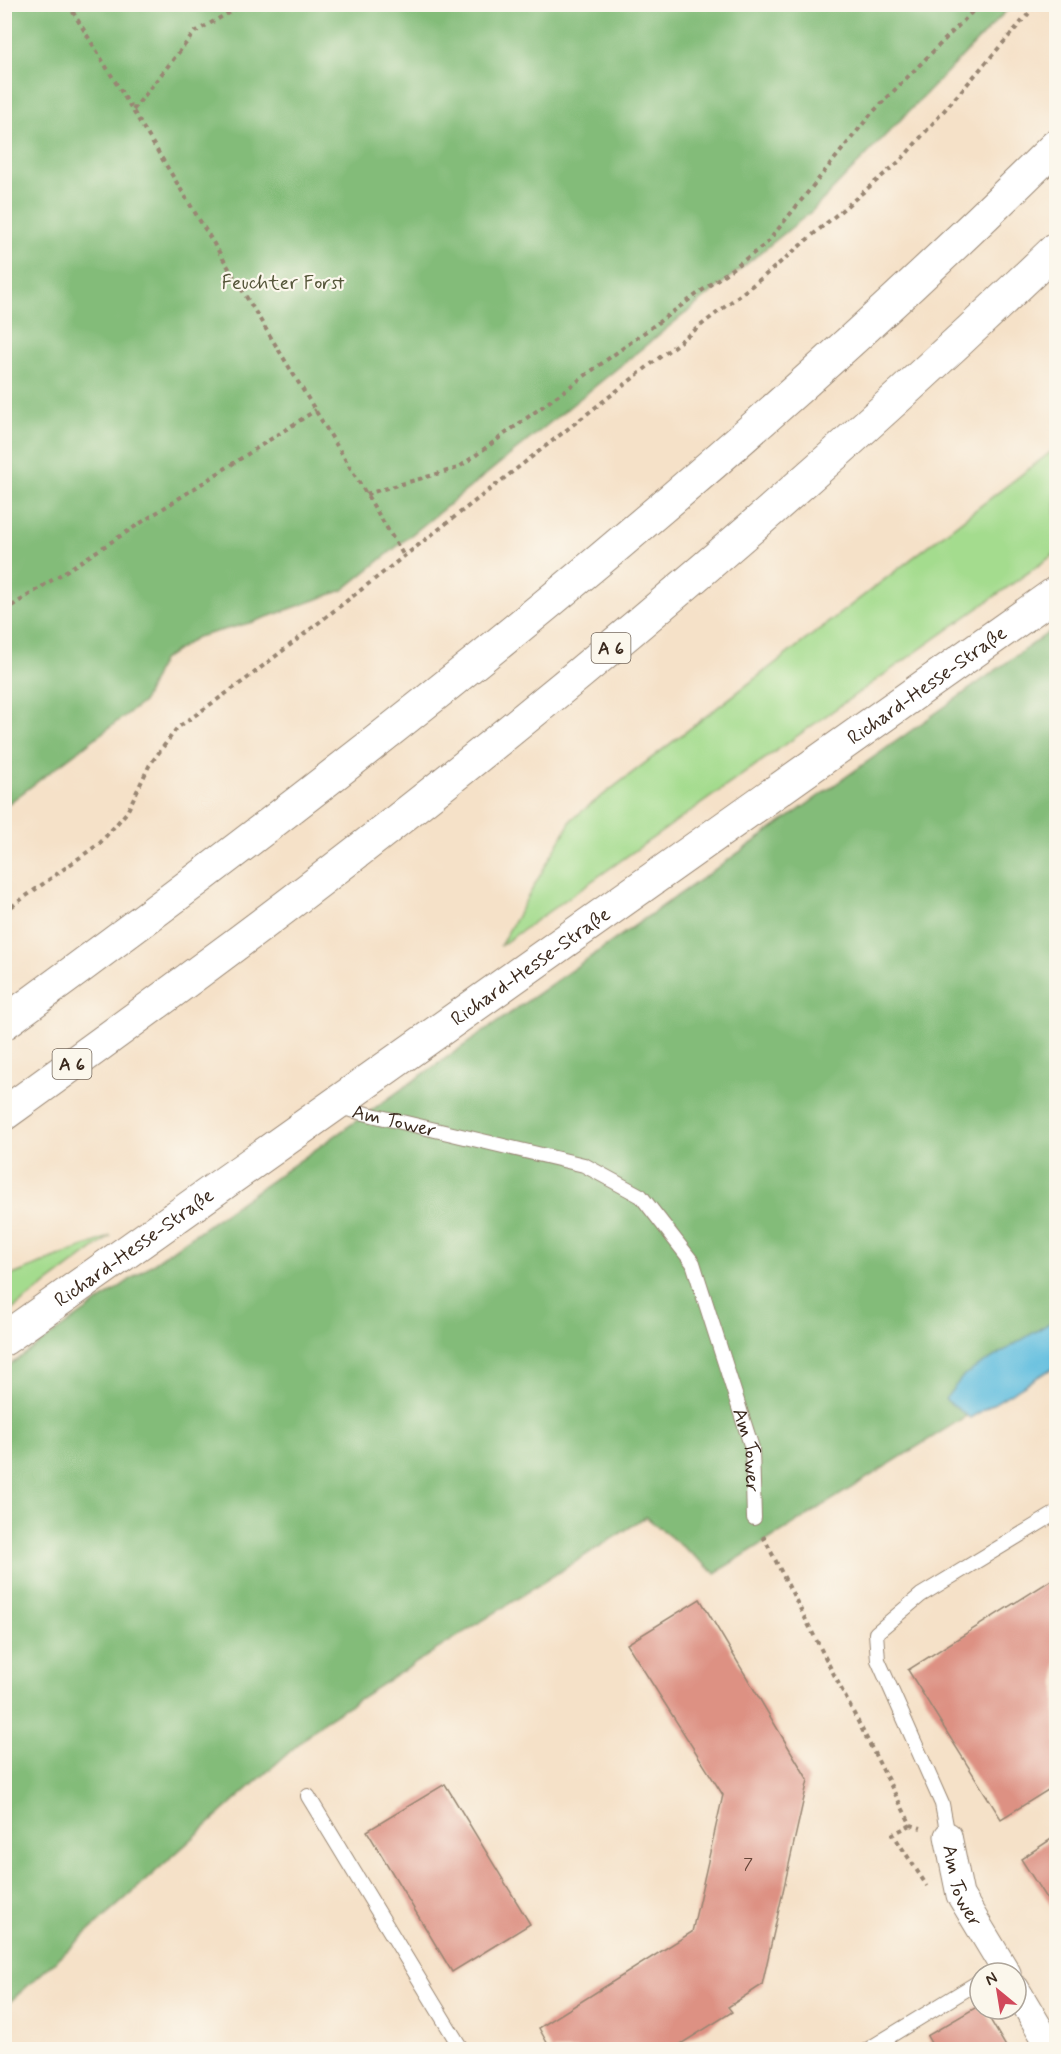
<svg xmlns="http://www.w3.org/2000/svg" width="1061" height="2054" viewBox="0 0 1061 2054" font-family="Mynerve,sans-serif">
<rect width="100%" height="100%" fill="#fbf7ec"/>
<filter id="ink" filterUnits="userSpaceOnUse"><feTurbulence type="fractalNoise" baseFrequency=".0167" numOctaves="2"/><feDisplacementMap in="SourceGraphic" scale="12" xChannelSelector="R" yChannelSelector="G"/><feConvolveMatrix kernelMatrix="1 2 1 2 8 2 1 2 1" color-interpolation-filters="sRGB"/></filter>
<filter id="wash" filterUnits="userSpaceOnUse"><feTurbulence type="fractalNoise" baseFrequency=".008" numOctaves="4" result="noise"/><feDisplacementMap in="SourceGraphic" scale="24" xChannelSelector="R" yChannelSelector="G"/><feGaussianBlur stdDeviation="1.35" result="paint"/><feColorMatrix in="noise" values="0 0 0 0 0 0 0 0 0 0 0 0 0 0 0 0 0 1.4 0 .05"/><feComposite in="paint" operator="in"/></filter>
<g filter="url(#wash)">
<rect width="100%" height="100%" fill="#f5e1c8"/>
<!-- green -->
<path fill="#a4dc8e" stroke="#708356" stroke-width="1.5" d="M1056,448v105l-556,393 72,-127z
M111,1236l-106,79v-37z"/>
<!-- forest -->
<path fill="#83bc79" stroke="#5f734c" stroke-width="1.5" d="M5,4h1007v1l-200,206 -469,379 -90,32 -56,15 -35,23 -19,42 -138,104z
M1056,627v733l-341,213 -69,-56 -322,204 -319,285 -1,-637c350,-249 704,-491 1052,-742z"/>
<!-- water -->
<path fill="#61bedf" stroke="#4e747e" stroke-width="1.5" d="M1056,1319v47l-86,52 -25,-19 19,-24z"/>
<g id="blocks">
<!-- building -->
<path fill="#dd9183" d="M1056,1577v208l-55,34 -93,-149z
M700,1599l108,181 -46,205 -34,22 4,5 -61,38h-120l-12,-22 153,-96 31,-137 -96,-151z
M445,1784l85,140 -78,48 -85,-141z
M1056,1836v78l-35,-55z
M980,2005v4h4l24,41h-73l-8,-14z"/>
</g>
</g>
<g filter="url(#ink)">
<use href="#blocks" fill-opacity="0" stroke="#988673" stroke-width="1.5"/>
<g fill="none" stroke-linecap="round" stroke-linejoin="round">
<!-- lane casing -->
<g stroke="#988673" stroke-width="16">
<g id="lane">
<path id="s1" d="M338,1107l246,58 57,31 52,67 59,185 2,70"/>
<path d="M308,1796l154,254"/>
<path d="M948,1836l-6,-32 -64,-144 -2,-27 45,-38 135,-82"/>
<path d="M867,2050l113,-69"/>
</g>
</g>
<!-- street casing -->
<g stroke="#988673" stroke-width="29">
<g id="street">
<path id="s2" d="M948,1836l12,59 47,78"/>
<path d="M1016,1989l36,61"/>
</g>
</g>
<!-- secondary casing -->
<g stroke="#988673" stroke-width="35">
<g id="secondary">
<path id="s3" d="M4,1339l1052,-746"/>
</g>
</g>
<!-- highway casing -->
<g stroke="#988673" stroke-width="35">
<path id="highway" d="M4,1023c370,-270 727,-555 1052,-877
M4,1114c130,-94 259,-188 385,-287 232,-182 455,-374 667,-578"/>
</g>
<!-- path -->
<path stroke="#988673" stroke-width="4" stroke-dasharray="4.5 4.5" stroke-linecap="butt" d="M68,4l336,552
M133,110l62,-78 49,-28
M366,494l92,-26 308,-224 105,-130 109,-110
M4,611l312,-201
M4,912l96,-69 27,-31 22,-46 28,-38 68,-48 518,-403 138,-117 136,-156
M763,1536l148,289 10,3
M911,1825l-18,9 34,52"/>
<!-- lane -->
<use href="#lane" stroke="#fff" stroke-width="14"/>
<!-- street -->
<use href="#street" stroke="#fff" stroke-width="27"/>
<!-- secondary -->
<use href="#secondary" stroke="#fff" stroke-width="33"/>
<!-- highway -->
<use href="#highway" stroke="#fff" stroke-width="33"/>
</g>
</g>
<g text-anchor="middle" stroke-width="4.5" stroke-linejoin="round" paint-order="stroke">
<!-- number labels -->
<g font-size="16" fill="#644437">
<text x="748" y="1869">7</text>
</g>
<!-- shield labels -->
<g fill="#fbf7ec" stroke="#75685c" stroke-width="1.5">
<rect x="591.5" y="633" width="39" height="30" rx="4.5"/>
<rect x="52.5" y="1049" width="39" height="30" rx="4.5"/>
</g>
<g font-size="18" font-weight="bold" fill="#3b2a1e">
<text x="611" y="654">A 6</text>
<text x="72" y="1070">A 6</text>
</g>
<!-- park labels -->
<g font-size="20" fill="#55563a" stroke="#fbf7ec">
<text x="283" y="289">Feuchter Forst</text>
</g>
<!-- street labels -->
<g font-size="20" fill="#3b2a1e" stroke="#fbf7ec">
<text dy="7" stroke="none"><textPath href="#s3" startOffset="1131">Richard-Hesse-Straße</textPath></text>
<text dy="7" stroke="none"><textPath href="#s3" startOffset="645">Richard-Hesse-Straße</textPath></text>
<text dy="7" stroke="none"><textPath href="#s1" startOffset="58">Am Tower</textPath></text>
<text dy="7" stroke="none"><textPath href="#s3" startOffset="159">Richard-Hesse-Straße</textPath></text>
<text dy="7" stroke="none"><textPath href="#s1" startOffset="598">Am Tower</textPath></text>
<text dy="7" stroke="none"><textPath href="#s2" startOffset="52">Am Tower</textPath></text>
</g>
</g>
<!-- margin -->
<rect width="1061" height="2054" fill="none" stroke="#fbf7ec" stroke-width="24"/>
<!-- north arrow -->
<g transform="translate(998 1991) rotate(330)"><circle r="28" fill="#fbf7ec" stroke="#aea59a" stroke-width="1.5"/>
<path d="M0-4.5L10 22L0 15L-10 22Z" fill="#d1495b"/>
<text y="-9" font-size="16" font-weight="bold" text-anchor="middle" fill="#3b2a1e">N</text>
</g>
</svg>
